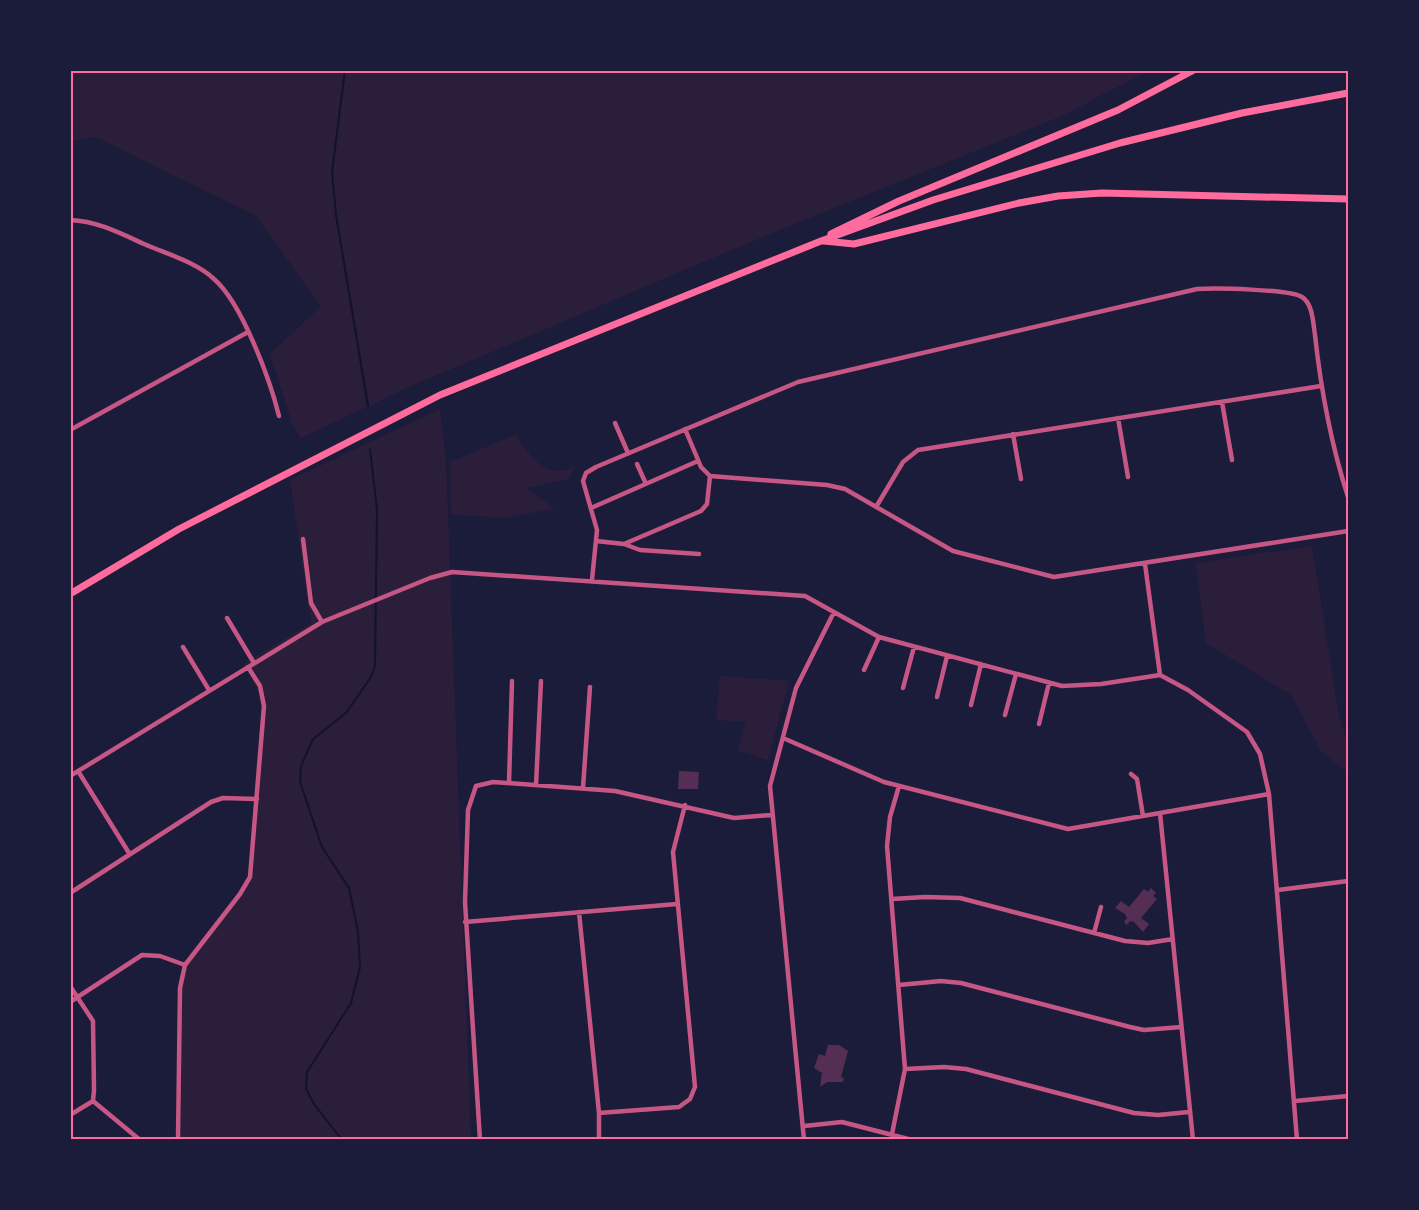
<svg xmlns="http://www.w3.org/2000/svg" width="1419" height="1210" viewBox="0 0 1419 1210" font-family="Lora,serif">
<rect width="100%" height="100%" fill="#1b1b3a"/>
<!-- green -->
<path fill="#2a1e3b" d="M71,70h1077v1l-86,45 -297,120 -356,151 -108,51 -9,-15 -22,-69 51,-48 -65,-90 -160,-79 -25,4z
M440,409l6,51 25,679 -290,1 1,-174 66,-84 14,-185 -19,-33 68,-41 -21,-143z
M515,435c18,23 28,44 60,32l-6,12 -43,9 29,21 -42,7 -1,2 -61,-3 -1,-53z
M1312,546l26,164 10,35v27l-26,-19 -31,-58 -85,-52 -10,-80z
M720,676l69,5 -21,79 -30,-9 8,-29 -30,-2z"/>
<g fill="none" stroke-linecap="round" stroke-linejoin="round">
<!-- stream -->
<path stroke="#12122b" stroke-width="2" d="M345,70l-13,102 4,43 32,191
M342,1140l-28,-36 -8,-15 1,-17 44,-69 9,-36 -2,-35 -9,-44 -27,-41 -22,-65 1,-16 12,-27 33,-26 25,-36 4,-11 2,-156 -7,-61"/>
</g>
<!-- building -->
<path fill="#542f53" d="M679,771l20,1 -1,17h-20z
M1151,888l5,5 -3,3 4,3 -16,19 8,6 -6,8 -9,-10 -4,-1 -3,4 -3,-3 3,-4 -2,-4 -10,-6 6,-7 8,6 15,-18 4,3z
M828,1045h11l9,6 -7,26 3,1 -1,4h-16l-7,5 2,-14 -8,-5 5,-14 6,2z"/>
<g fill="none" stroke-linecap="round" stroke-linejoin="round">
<!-- minor -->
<path stroke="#c65784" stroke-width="4.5" d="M70,220c27,1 50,13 74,24 23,10 52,18 70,35 28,24 56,101 65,137
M1222,402l10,58
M1118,418l10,59
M615,423l13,30
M685,429l16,38 9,9 117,9 18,4 108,62 101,26 294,-46
M70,430l178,-98
M1013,434l8,45
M637,464l9,20
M876,507l27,-45 15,-12 403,-64
M591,508l107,-47
M303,539l8,64 11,19
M596,541l28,3 16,6 59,4
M624,544l77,-33 6,-7 3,-28
M1145,564l15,111
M592,580l5,-50 -14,-49 3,-8 10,-6 202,-85 399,-93c19,-1 91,0 105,8 11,7 11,26 13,38 6,56 16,109 33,162
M227,618l27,45
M183,647l26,43
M864,670l15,-33
M903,688l11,-41
M937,697l10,-41
M971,705l10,-41
M1005,715l11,-41
M1039,724l10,-41
M783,738l101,44 184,47 201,-35
M78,771l51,82
M1131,774l6,5 6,37
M70,776l252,-154 108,-44 22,-6 353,24 74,41 183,49 39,-2 59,-9 28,15 59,42 13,22 9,40 28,346
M509,783l3,-102
M536,785l5,-104
M583,788l7,-101
M1160,813l33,327
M1278,890l70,-9
M70,893l141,-91 12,-4 34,1
M892,899l33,-2 35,1 165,43 23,2 25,-4
M579,912l20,201v27
M465,922l212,-18
M1094,933l7,-26
M899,985l42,-4 20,2 169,44 14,3 37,-3
M70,986l23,35 1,69 -1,11 -23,14
M70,1002l72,-47 18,1 25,9
M905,1069l39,-2 22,2 168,44 24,2 31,-3
M93,1101l47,39
M1295,1101l53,-5
M599,1113l80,-6 11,-8 5,-12 -22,-235 12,-47
M804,1126l38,-4 70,18
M892,1134l13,-65 -18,-223 3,-29 9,-31
M178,1140l2,-152 5,-23 55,-71 10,-17 14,-171 -4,-20 -12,-19
M480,1140l-15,-238 3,-92 8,-24 17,-4 122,9 119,27 37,-3
M804,1140l-34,-354 26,-98 38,-76"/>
<!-- trunk -->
<path stroke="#ff6b9d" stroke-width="7" d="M831,234l68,-33 219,-91 76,-40
M824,241l30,3 165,-41 39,-7 44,-3 246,6
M70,594l109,-65 261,-134 381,-154 112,-41 187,-57 122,-30 106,-20"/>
</g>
<!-- border -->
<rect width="1419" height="1210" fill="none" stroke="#1b1b3a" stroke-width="144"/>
<rect x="72" y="72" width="1275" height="1066" fill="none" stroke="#ff6b9d" stroke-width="2"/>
</svg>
